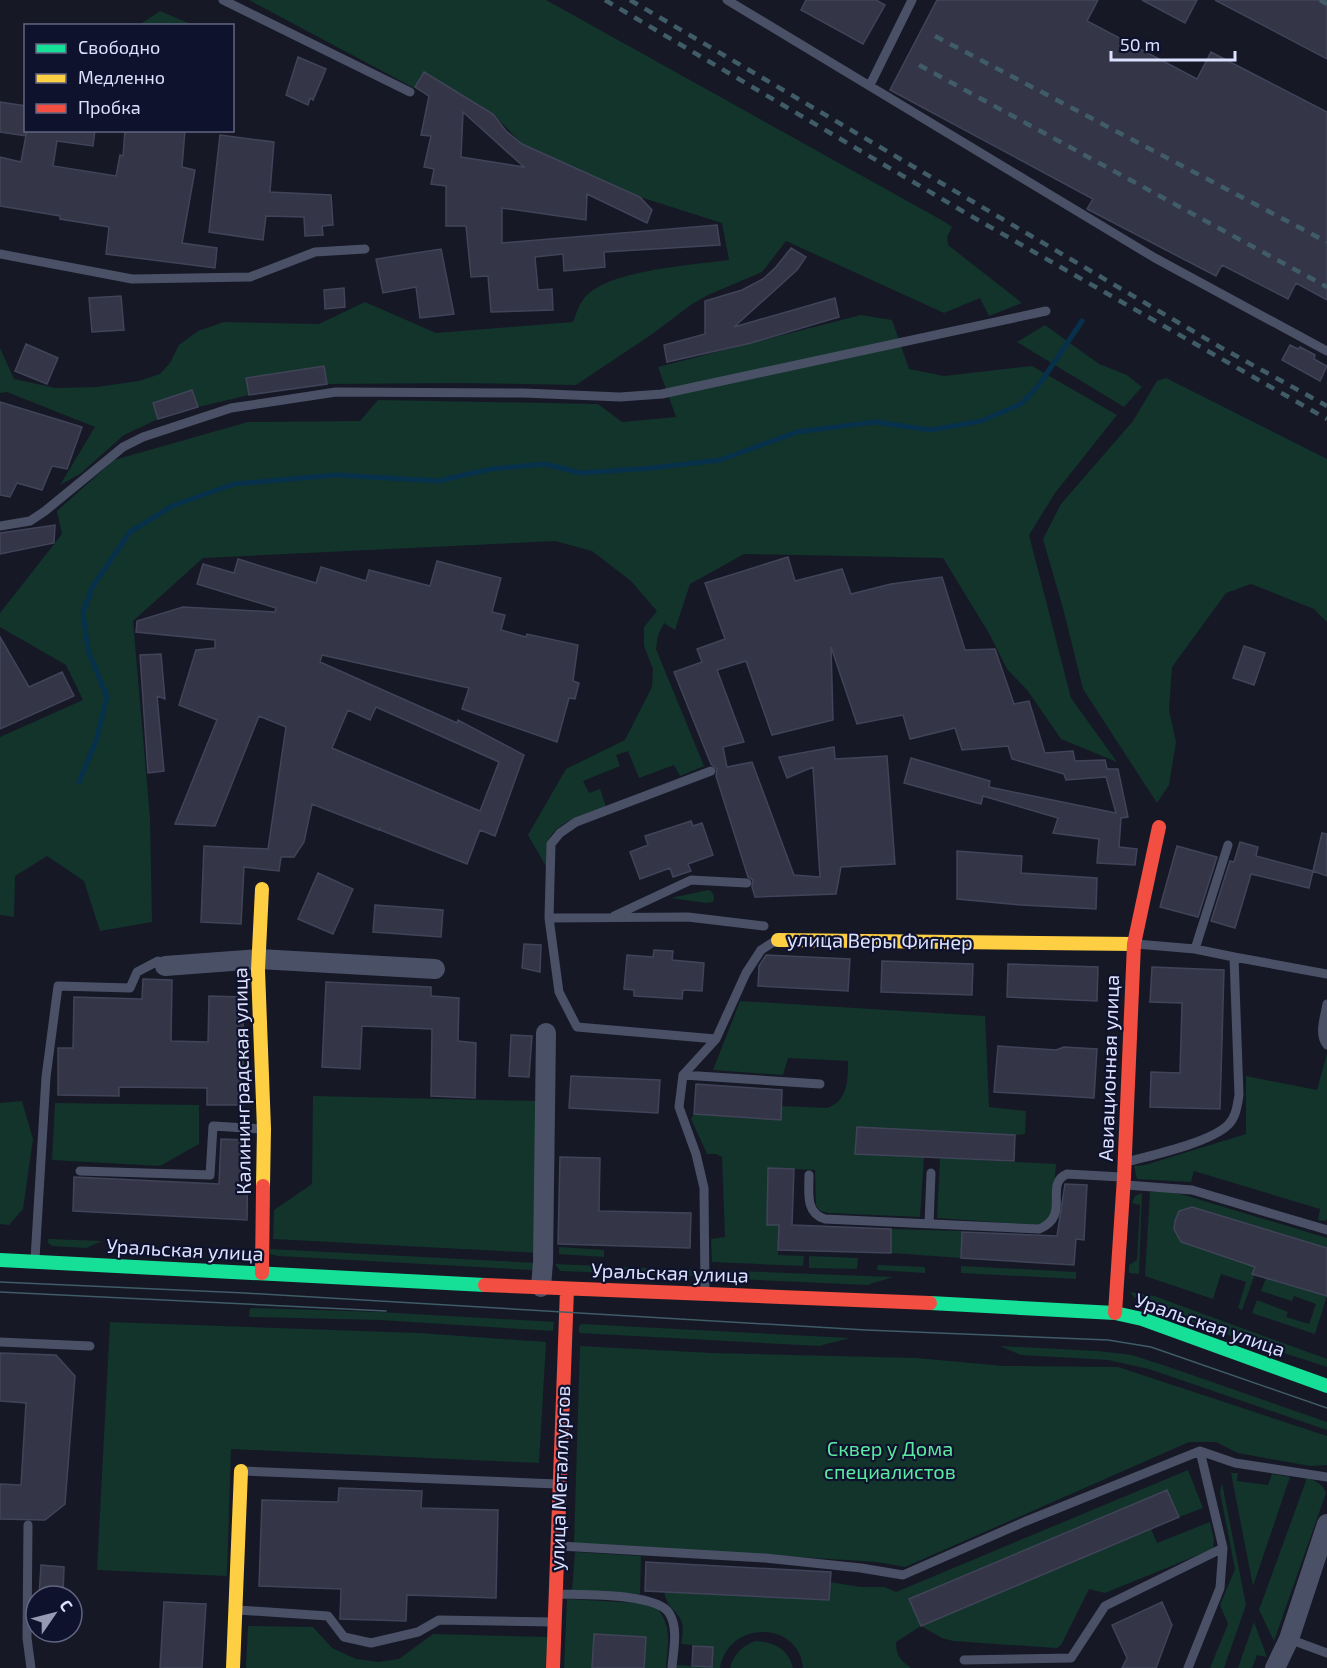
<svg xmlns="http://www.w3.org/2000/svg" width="1327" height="1668" viewBox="0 0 1327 1668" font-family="'Exo 2',sans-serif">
<rect width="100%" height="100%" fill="#161826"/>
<!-- green -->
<path fill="#12342b" d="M249,0h297l399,222 7,5 -5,10 1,8 74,58 -33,13 -9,-18 -36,15 -158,-72 -24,31 -54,23 -16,9 -41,31 -75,50 -116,-2 -133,1 -3,-18 -77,12 2,17 -51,12 -6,-16 -39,12 5,16 -34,16 -44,39 -20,11 35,-58 -88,-35 -7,1v-45l14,31 42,9 41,-1 42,-6 21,-7 10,-11 9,-18 19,-14 26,-9 95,2 46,-22 71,31 137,-11c3,-7 5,-16 10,-22 20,-30 110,-35 146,-40l-7,-37 -82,-26 -118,-53 -29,-30 -69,-41 -10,15z
M160,11l33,14h-54z
M861,315l31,5 17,49 35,7 88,-10 85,49 -62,78 -26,42 42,163 46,64 -56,-23 -33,-48 -21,-22 -17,-34 -47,-77 -199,-4 -54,30 -15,46 -11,-7 -6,12 -2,14 48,117 -24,10 -6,-11 -35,13 -11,-27 -12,4 4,11 -37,15 6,12 11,-4 6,18c-19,7 -47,13 -57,32 -4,7 -2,21 -2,29l-19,-33 38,-66 59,-29 27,-53 1,-18 -9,-23v-19l13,-16 -26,-30 -39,-30 -37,-10 -352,17 -70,63 17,197 2,104 -52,9 -16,-50 -37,-25 -32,20 -1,41 -14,-2v-178l83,-37 -17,-35 -66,-38v-14l62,-79 -5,-23 57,-51 134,-38 112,-1 18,-21 220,4 24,18 54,-5 -18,-50z
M1045,325l54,39 28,11 15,12 -18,20 -107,-65z
M1166,378l161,81v163l-13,-13 -63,-25 -25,9 -54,74 -3,43 7,32 -7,43 -12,18 -74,-114 -19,-77 -21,-73 18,-35 72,-83 24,-40z
M708,890l3,1 3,5 -1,6 -7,1 -35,-5z
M740,1001l245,15 4,91 37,4 -1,23 -10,1 -158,-8 -1,27 68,3 -4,60 -91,-4 -9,-2 -4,-6 -1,-35 -46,-2 -2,56 12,1 -1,30 26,1 -1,10 -91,-4 -1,-23 14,-2 -3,-80 -6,-3h-9l-16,-35 3,-5 86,6 1,-14 46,2c21,-7 21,-28 21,-47l-60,-3 -5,17 -70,-5z
M1327,1054v165l-2,2 -7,-1 2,-11 -126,-38 -3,11 -54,-3 -3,-13 11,-1 101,-31v-58l71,14z
M313,1096l224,5 2,152 -266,-14 1,-29 38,-26z
M22,1101l11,38 -10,70 -14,16 -9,-1v-121z
M55,1103l144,2v39l-39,22 -108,-6z
M940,1158l116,6 -4,47c-3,8 -7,11 -15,14l-100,-7z
M1150,1192h20l14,3 143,43v10l-148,-37 -4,10 -1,8 81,38 -3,6 3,1 -13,36 -4,-2 8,-26 -25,-8 -8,25 -68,-23z
M1142,1193l-3,81 -10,-1v-8l8,-5 3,-55 -8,-2 3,-7z
M891,1229l71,2 -1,27 -70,-5z
M48,1239l54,2 -16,7 -34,-2 -4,-3z
M559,1247l45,3v7l-45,-3z
M270,1249l269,14 -6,7 -255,-14 -8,-2z
M809,1256l49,2 -1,11 -48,-1z
M555,1264l141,6 -2,6 -134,-5z
M878,1265l47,2v6l-48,-3z
M961,1266l115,6v7l-115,-6z
M710,1270l183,7 -26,8 -151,-7z
M1266,1278l61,18 -12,38 -63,-21 5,-13 31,12 -2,5 23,7 7,-20 -22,-8 -2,5 -31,-10z
M1130,1292l24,4 173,63v8l-96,-31 -87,-33 -10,-6z
M250,1308l130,4 174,10 -1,9 -173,-11 -131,-3z
M110,1322l309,11 127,9 -7,121 -308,-14 -4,127 -130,-6z
M582,1324l268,14 -31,8 -240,-13v-7z
M580,1346l132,7 204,5 88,8 114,1 209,69v29l-17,1 -72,-13 -22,-11h-27l-284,125 -28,-5 -303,-19z
M1000,1346l98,5 34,4 34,11 161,56v8l-178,-61 -41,-9 -87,-5z
M1188,1470l15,38 -24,9 -12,-26 -258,108 12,26 230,-96 6,14 53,-21 4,17 -1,10 -108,44 -16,-4 -28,56 -4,3 -104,-7 -11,-3 -21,-12 -25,16c0,13 4,18 15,26h-108c-4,-48 -75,-48 -83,0h-43v-3l35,2 1,-20 -32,-3c1,-7 3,-15 1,-21 -4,-13 -14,-13 -18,-31l165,8 1,-18 30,5h25l11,5z
M1231,1473h7l-1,8 31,4 4,-11 18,3 -37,109z
M1307,1478c9,3 15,5 19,15l-52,148 -15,-31z
M1222,1483l24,122 -22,63h-14l18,-44 -8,-19 15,-36 -15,-77z
M575,1552l66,4 -1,38 -68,-3z
M567,1599l87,5c19,22 14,36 12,64h-42l21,-31 -51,-3 -2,34h-28z
M1254,1622l13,35 -10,-2 -5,13h-14z
M248,1626l65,1 19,21 24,11 23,3 20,-3 34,-25 115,3 -1,31h-301z
M755,1641c19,1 33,7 38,27h-63c4,-14 11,-21 25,-27z"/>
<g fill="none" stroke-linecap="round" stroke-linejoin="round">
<!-- stream -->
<path stroke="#07314b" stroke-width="5" d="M79,782l17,-41 11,-44 -19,-47 -5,-38 10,-26 37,-54 42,-26 62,-22 102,-9 102,6 53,-12 54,-5 36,9 71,-5 68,-8 77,-28 78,-10 56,8 50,-9 40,-17 18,-19 43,-64"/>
</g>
<!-- building -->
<path fill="#343647" stroke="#414459" stroke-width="1.5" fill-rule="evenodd" d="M806,0h70l9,5 -22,39 -62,-34z
M937,0h161l-11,21 110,58 14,-27 116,60v188l-31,-17 -8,16 -66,-34 -6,11 -129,-67 6,-10 -203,-109z
M1142,0h55l-12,23z
M1215,0h112v59z
M298,57l28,12 -13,31 -3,-2 -2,7 -22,-10z
M424,72l69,42 13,17 16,13 118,53 12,13 -5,13 -60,-29 -1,26 -84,-12v35l215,-18 3,20 -116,7 1,15 -41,4 -1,-17 -28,3 3,33 14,-1 1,21 -62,2 -3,-36 -17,1 -5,-51h-20v-40l-15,-2 3,-15 -10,-2 7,-31 -10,-1 8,-39 -14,-9zM463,112l61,55 -63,-10z
M0,102l26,4v30l-26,-4z
M27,130h68l-2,16 -36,-5 -4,25 63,10 4,-21 3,1 2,-26h60l-3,37 13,3 -13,73 35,5 -2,20 -109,-14 3,-27 -49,-8v-3l-60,-10v-49l21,5z
M220,135l54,7 -4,50 61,3 2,30 -11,1 1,9 -18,1 -1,-19 -38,-1 -3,24 -54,-8z
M791,248l15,9 -9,13 -63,57 101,-29 4,19 -88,26 -84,19 -3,-17 41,-11v-33l37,-11 21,-11 13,-12z
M441,249l13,65 -34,4 -4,-31 -33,6 -7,-34z
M344,288l1,19 -20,2 -1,-19z
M121,296l3,34 -32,2 -3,-34z
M26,344l32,14 -11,26 -32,-13z
M1290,345l8,4 2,-2 15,8 -1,4 13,7 -7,15 -38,-21z
M324,366l3,18 -78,11 -3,-17z
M192,390l6,17 -40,12 -5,-16z
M0,402l82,25 -15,42 -15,-3 -10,24 -25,-7 -7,14 -10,-2z
M55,525l-1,18 -54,11v-21z
M788,557l7,24 47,-12 9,25 40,-10 51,-7 23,73 30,-1 19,55 15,-3 16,52 28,-2 2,10 30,-1 2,9h11l10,48 -7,1 -2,29 18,2 -2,16 -38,-2 2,-24 -46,-6 5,-15 -75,-22 -2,8 -77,-21 7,-25 79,23 -1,6 127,26 -10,-36 -40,3 -2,-6 -52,-15 -4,-13 -46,4 -7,-22 -45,11 -7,-24 -46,9 -26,-77 2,73 -61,15 -26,-74 -29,9 27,72 -21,5 4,20 25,-5 42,113 26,2 -7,-110 -26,11 -8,-21 55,-10 1,12 52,-3 8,108 -54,3 -5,27 -81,3 -3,-10 1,-7 -5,-3 -32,-101 1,-7 -6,-5 -37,-92 28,-10 -5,-13 28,-10 -20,-56z
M238,559l78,24 5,-16 45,14 3,-11 61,16 7,-25 64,17 -9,34 13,3 -4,15 25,7 1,-3 51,11 -5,36 6,2 -4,16 -6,-1 -12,44 -95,-33 7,-21 -147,-33 -2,7 137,61 1,-3 66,35 -29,81 -15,-6 -13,34 -87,-34v-3l-1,3 -67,-26 -8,38 -10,15h-13l-2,14 -35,-4 -3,57 -40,-2 3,-76 64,3 18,-122 -27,-11 -44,110 -40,-2 42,-104 -38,-15 17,-55 19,-2v-8l-79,-8 1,-11 46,-14 92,5 1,-4 -79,-24 6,-20 31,9zM376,707l123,55 -19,49 -148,-63 16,-38 22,10z
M0,637l29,50 33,-15 12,24 -74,33z
M1244,646l21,7 -11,32 -21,-7z
M161,654l4,45 -8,-3 7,75 -16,2 -8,-118z
M691,821l2,5 9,-3 11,32 -25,9 3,7 -18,6 -3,-9 -30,11 -10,-27 18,-7 -3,-9z
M1322,833l5,1v42l-14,-5z
M1240,842l18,5 -2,9 57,15 -4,17 -58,-14 -16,54 -24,-7 19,-60 4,1z
M1177,846l40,11 -19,60 -38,-10z
M957,851l65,5 -1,17 76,5 -1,31 -75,-4 -64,-6z
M318,873l35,16 -20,45 -35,-15z
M375,905l68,5 -2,27 -68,-5z
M524,944l17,1 -1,27 -18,-4z
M654,950l19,1 -1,9 32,3 -2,28 -19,-1 -1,9 -48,-3v-6l-10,-1 3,-34 26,2z
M766,955l84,4 -2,32 -90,-5 1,-20z
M882,961l91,3 -1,31 -91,-3z
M1008,964l90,3 -1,34 -90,-4z
M1152,967l72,3 -4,139 -70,-2 1,-35 29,1 2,-70 -32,-1z
M143,979l29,1 -1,61 37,1 1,-46 34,1v108h-36v-17l-88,-1v9l-61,-1v-47h15l1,-51 68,2z
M326,982l105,5v9l28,2 -1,43 18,2 -1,55 -44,-2 1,-67 -70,-3 -2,43 -38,-2z
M511,1035l21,1 -3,41 -20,-1z
M998,1046l58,4 8,-3 33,2 -3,49 -100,-6z
M571,1076l89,4 -2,33 -89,-5z
M696,1084l86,6 -1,30 -87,-6z
M857,1127l158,8 -1,26 -159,-7z
M221,1139l27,1 -1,80 -174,-9 1,-34 145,7z
M560,1157l40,1 -1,53 92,2 -1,35 -132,-4z
M768,1168l26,1 -2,56 99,4v24l-113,-3 1,-25h-12z
M1065,1184l22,1 -3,55 -8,-1 -2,26 -113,-7 1,-26 95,4z
M1192,1207l135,41v48l-75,-22 3,-7 -74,-25 -7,-13 1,-8 4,-10z
M0,1353l56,2 19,21 -10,128 -20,16 -45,-1v-35l21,1 5,-82 -26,-2z
M339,1488l83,3 -1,17 77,2 -2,88 -89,-3 -1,26 -66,-2 1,-30 -82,-3 3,-86 76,2z
M1167,1490l12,27 -258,109 -12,-27z
M646,1562l185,10 -2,28 -184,-9z
M41,1565l23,2 -1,29h-24z
M164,1602l42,2 -4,64h-42z
M1162,1602l10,23 -16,43h-34l5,-10 -15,-33z
M594,1634l52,3 -2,31h-52z
M693,1646l20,1 -1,20 -20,-1z"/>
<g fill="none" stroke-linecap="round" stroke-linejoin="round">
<!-- lane -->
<path stroke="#4a5167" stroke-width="9" d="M223,0l187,92
M727,0l428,258 172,93
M870,85l42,-85
M0,254l132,25 118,-2 65,-25 50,-3
M0,526l30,-5 15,-10 78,-64 20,-10 88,-29 105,-16 188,1 96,4 42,-3 384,-83
M711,771l-135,51 -16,11 -9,11 -2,74 10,74 18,35 139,12 30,-66 15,-23 14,-9
M614,916l77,-36 56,3
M549,918l139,-1 76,9
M1136,944l59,5 33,-104
M1234,957l93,17
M1327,1004c-2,13 -9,30 0,41
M683,1075l137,9
M1127,1162c25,-7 82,-19 101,-37 8,-8 9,-18 11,-30l-5,-138 -39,-8
M80,1171l130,4 3,-49 49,3
M809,1175c0,17 -4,38 16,44l214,10c33,-13 4,-45 28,-55l54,3
M1126,1185l66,5 135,40
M929,1224l2,-51
M35,1259l11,-182 12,-91 72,2 7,-16 21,-11
M705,1292l-1,-104 -8,-34 -17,-47 4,-32 33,-36
M0,1342l90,4
M244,1471l313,13
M28,1525l-1,113 4,30
M560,1546l205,12 96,10 42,7 121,-53 176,-71 35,12 92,14
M558,1594c24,1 99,-1 111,19 10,15 4,39 3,55
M238,1610l90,6 16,21 27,6 47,-11 21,-12 114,2
M1289,1639l38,14
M964,1660l107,-2 34,-52 118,-58
M1188,1668l32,-80 3,-40 -23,-97"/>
<!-- street -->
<path stroke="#4a5167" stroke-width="20" d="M165,966l94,-7 176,10
M541,1287l2,-25 3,-229
M1275,1668l14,-29 38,-115"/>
<!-- fast -->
<path stroke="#16e098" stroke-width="14" d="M0,1260l485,25
M930,1303l185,10 27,6 185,67"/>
<!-- slow -->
<path stroke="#ffcf43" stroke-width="14" d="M262,889l-4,81 6,159 -1,57
M778,940l356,4
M233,1668l8,-197"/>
<!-- jam -->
<path stroke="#f24e42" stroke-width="14" d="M262,1273l1,-87
M485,1285l445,18
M1115,1313l9,-136 10,-233 25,-117
M553,1668l14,-379"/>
<!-- tram -->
<path stroke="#3f5c67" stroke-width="1.5" d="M0,1282l245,11 621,37 242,10 43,7 176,61
M0,1292l386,19"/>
<!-- rail -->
<path stroke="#3f5c67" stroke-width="4.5" stroke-dasharray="9 8" stroke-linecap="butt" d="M605,0l359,212 363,207
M630,0l590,347 107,59
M1320,0l7,4
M935,36l392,206
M919,65l408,222"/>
</g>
<g text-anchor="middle" stroke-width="4.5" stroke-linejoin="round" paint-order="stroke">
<!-- street labels -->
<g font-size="20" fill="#dbe1ff" stroke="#0f122d">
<text transform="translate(880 941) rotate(1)" y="7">улица Веры Фигнер</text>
<text transform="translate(1109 1068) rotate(-88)" y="7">Авиационная улица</text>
<text transform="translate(242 1081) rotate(-91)" y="7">Калининградская улица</text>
<text transform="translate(185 1250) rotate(3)" y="7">Уральская улица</text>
<text transform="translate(670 1273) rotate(2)" y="7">Уральская улица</text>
<text transform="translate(1210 1325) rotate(19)" y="7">Уральская улица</text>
<text transform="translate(560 1478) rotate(-88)" y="7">улица Металлургов</text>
</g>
<!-- park labels -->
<g font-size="20" fill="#5beba0" stroke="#0f122d">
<text x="890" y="1456">Сквер у Дома<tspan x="890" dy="23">специалистов</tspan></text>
</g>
</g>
<!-- legend -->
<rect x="24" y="24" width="210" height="108" fill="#0f122d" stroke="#616581" stroke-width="1.5"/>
<rect x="36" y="44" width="30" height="9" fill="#16e098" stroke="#616581" stroke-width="1.5"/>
<text x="78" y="54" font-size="18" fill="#dbe1ff">Свободно</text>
<rect x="36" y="74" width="30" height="9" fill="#ffcf43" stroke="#616581" stroke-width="1.5"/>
<text x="78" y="84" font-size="18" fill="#dbe1ff">Медленно</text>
<rect x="36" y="104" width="30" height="9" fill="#f24e42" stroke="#616581" stroke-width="1.5"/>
<text x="78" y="114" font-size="18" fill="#dbe1ff">Пробка</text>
<!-- north arrow -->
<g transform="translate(54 1614) rotate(55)"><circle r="28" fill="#0f122d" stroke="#616581" stroke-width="1.5"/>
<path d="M0-4.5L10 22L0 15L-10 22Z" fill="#969bb3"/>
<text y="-9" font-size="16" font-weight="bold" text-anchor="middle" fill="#dbe1ff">С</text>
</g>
<!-- scale -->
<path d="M1111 51v9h124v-9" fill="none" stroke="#dbe1ff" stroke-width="3"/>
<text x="1120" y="51" font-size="18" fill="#dbe1ff" stroke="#0f122d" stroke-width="4.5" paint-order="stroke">50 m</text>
</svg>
